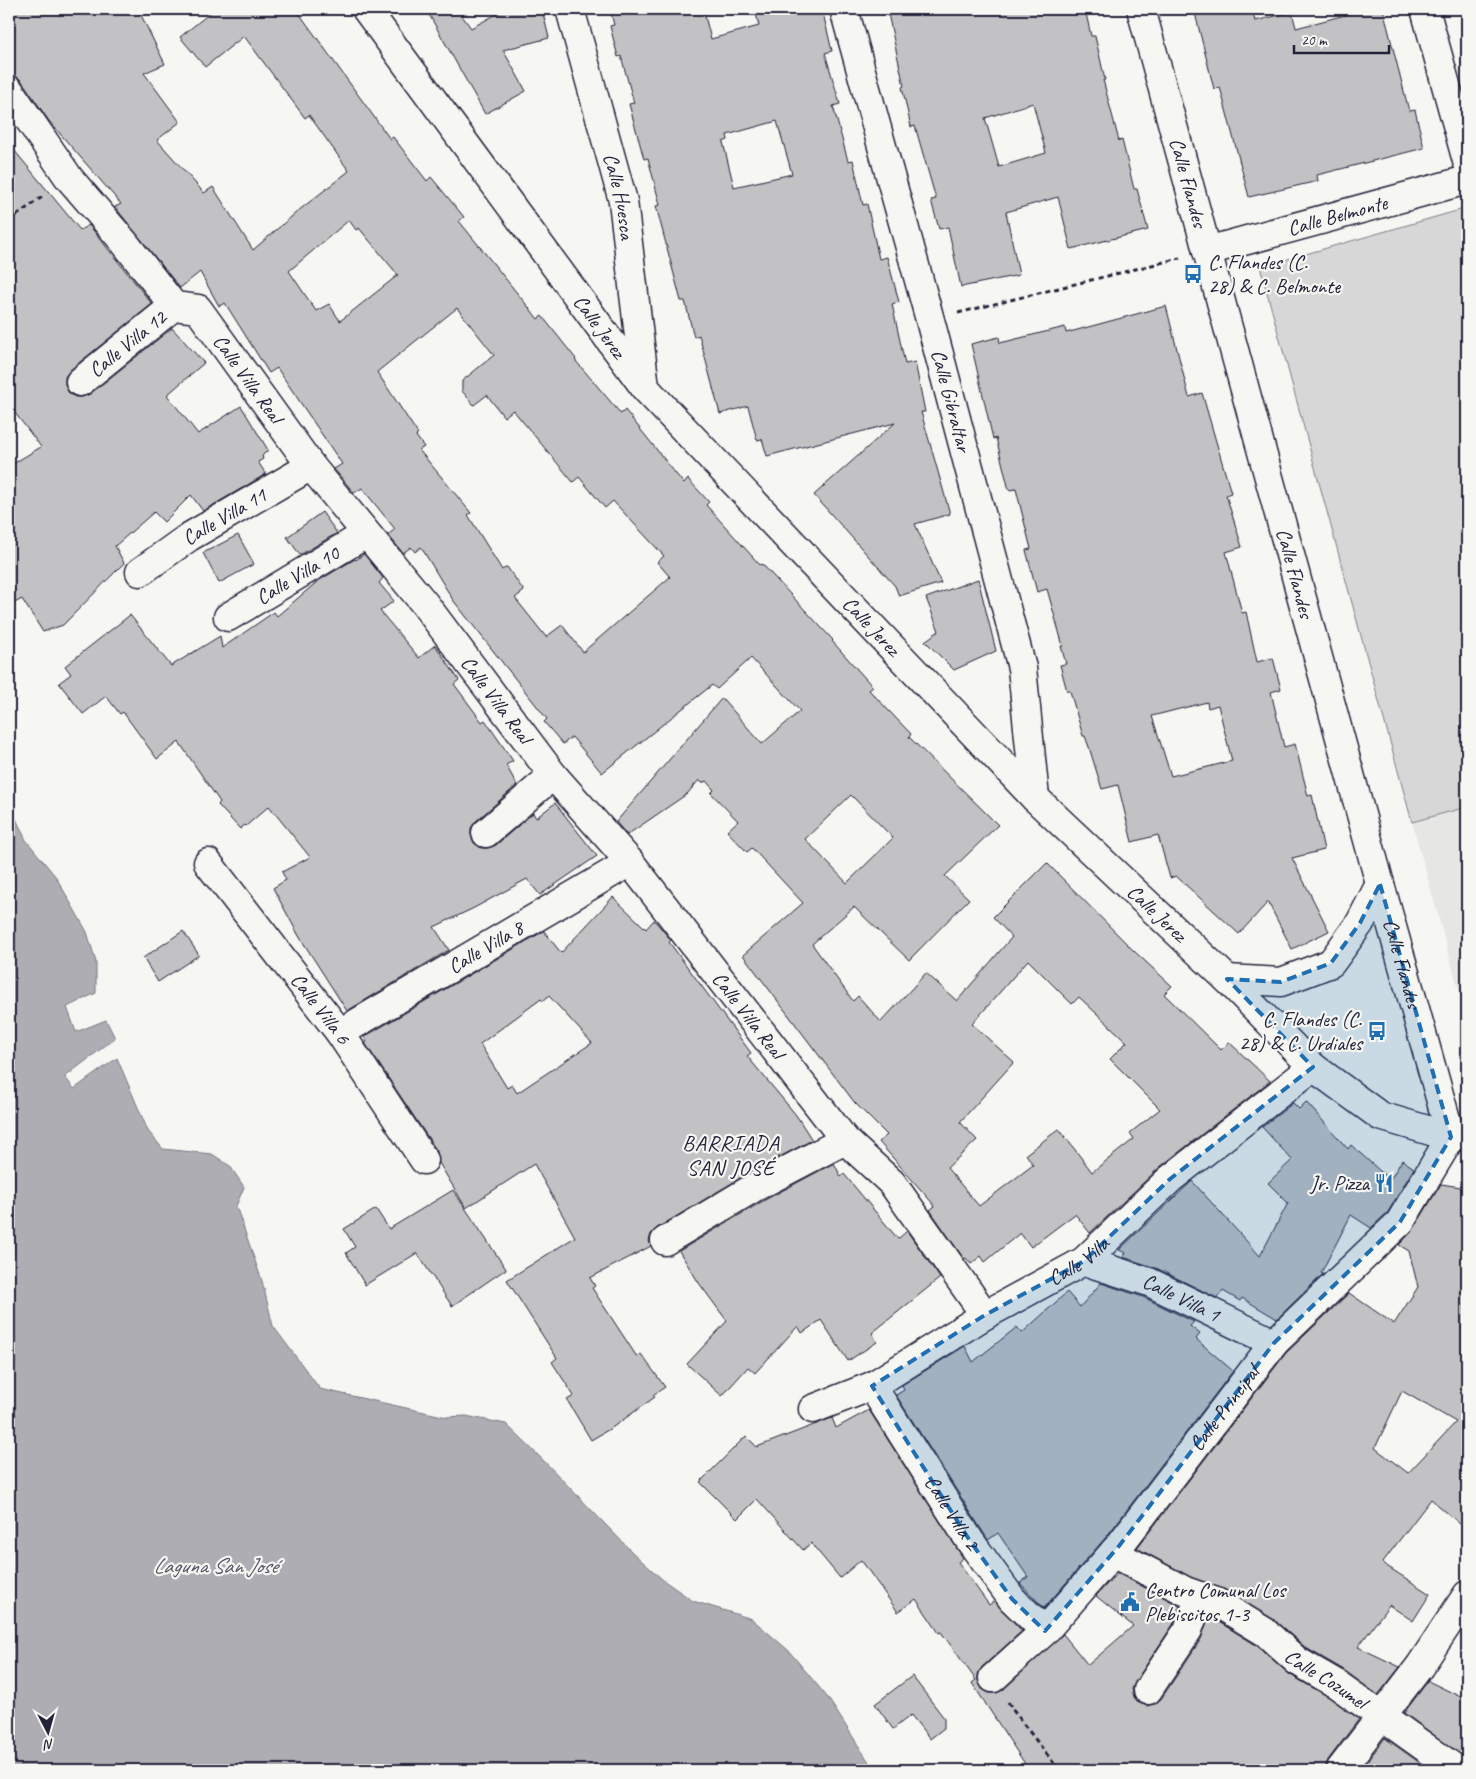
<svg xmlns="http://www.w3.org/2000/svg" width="1476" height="1779" viewBox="0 0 1476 1779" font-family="Caveat,sans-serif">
<rect width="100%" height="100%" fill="#f6f6f2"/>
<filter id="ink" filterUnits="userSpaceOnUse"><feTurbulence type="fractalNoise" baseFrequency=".02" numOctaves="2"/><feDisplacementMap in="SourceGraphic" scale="10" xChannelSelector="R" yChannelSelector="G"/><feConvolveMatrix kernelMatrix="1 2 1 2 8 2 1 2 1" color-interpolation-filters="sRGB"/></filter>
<g filter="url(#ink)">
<!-- built -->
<path fill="#e6e6e4" d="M1467,807v213l-55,-198z"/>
<!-- green -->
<path fill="#d7d7d7" stroke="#7c7c89" d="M1467,208v599l-55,15 -152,-555z"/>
<!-- water -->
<path fill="#adadb3" stroke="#757583" d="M9,804l17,36 30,37 31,55 9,30v31l-29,14 9,25 30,-12 9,18 -50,39 9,12 43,-31 31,73 15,18 49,5 18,12 14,21 -8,19 26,75 11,45 47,63 127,28 19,-1 40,8 39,38 88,91 30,27 30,21 59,18 36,31 40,48 46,72h-865z"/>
<!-- building -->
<path fill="#c2c2c4" stroke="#22223b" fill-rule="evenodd" d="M9,9h129l27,55 -21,9 36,49 -23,18 47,53 9,-6 40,63 45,-39 51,-40 -40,-56 -4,3 -61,-82 -39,31 -25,-30 35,-28h81l94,130 3,-2 34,44 4,-4 33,40 -5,4 79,98 4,-3 34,43 -1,1 46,54 4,-4 59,74 4,-5 21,23 -3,3 54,60 2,-1 71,76 -1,1 41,46 -4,3 42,44 -2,3 89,88 -53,51 24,23 -60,61 -55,-53 -42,37 41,57 5,-5 23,26 45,-49 31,28 55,-64 -19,-20 54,-54 87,88 38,35 -8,8 57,56 8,-8 41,39 -110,86 -70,66 -15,-19 -44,33 -11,-14 -35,29 -4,-6 -10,8 -5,-6 -2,1 -34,-49 5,-4 -56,-64 8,-7 -32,-32 -112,-148 60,-52 -51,-55 -5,4 -20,-21 11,-10 -27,-28 3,-3 -8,-9 -4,2 -3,-3 -12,14 -60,41 -11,-13 106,-124 40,46 38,-33 -49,-53 -34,31 -5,-4 -110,88 -30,-36 -9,7 -19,-22 3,-3 -94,-119 -32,-53 -6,5 -4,-5 -8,6 -15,-18 7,-6 -33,-41 -8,5 -20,-24 8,-5 -65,-96 -8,5 -44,-70 -6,3 -19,-34 -20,16 -65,-81 6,-3 -72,-83 -27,-40 -6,-5 -7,-2zM349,220l7,10 3,-2 39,47 -58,46 -11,-17 -13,7 -27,-40zM457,308l37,47 -32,26v10l12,14 13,-10 17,22 9,-7 60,72 6,-5 26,31 8,-7 51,55 -7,6 13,15 -87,75 -21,-27 -16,12 -31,-39 9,-7 -17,-24 -5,3 -34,-55 3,-2 -52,-63 5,-3 -8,-11 2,-2 -41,-62zM851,795l42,43 -46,45 -42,-44zM1028,960l44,44 7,-7 48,45 -17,17 50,50 -30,24 4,6 -42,33 -33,-43 -33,25 7,11 -54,41 -32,-38 30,-28 -17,-18 54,-60 -42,-38z
M426,9h31l14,19 35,-19h36l7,29 -46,12 23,41 -41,23z
M610,9h93l8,30 48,-13 -4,-17h67l10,42 -7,2 15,51 -7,2 15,55 5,-1 10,45 4,-1 12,55 8,-2 12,45 -7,2 13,60 10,-2 10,50h-4l29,102 -35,10 26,59 -42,13 -4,-10 -81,-91 81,-72 -128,33 -5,-17 -5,1 -9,-34 -28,8 -21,-79 -5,2 -9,-36h-4l-25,-95 4,-1 -12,-47 -4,1 -15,-55 5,-1 -13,-47 -3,1 -8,-31 4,-1zM777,121l15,53 -58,13 -11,-45 5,-2 -1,-5z
M887,9h198l6,27h4l10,44h-2l16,61 3,-1 12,49h3l11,41 -77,19 -13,-52 -52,15 13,63 -58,12 -13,-60 -9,2 -8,-29 5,-1 -21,-73 -4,1 -9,-40 2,-1zM1033,103l13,50 -47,14 -14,-49z
M1194,9h58l3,12 37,-9 4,16 53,-14 -1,-5h35l26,102 6,-1 9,38 -107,27 1,6 -69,16 -29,-110 -6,2z
M9,144l71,86 9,-5 63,79 -82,66 -5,7v7l3,8 7,5h7l8,-3 82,-66 32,35 -37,32 31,39 43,-28 27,44 -6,6 1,3 -5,3 8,12 -63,37 -12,-16 -27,27 -10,-10 -39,34 9,17 -61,62 -20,7 -21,-33 -13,7v-140l32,-19 -32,-42z
M1166,306l23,91 13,-4 29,100 -5,2 16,52 -16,5 16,61 4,-1 11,50 16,-4 8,31 -10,3 13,55 11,-3 13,52 4,-1 12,55 -32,8 37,73 -37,18 -24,-47 -29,32 -63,-58 -6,2 -12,-43 -26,7 -14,-57 -16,4 -13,-42 -4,-11h-2l-13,-45h-3l-7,-26 6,-1 -5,-18h2l-16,-57 -10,3 -11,-42 5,-1 -15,-60 -7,1 -13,-52 -3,1 -22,-95 28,-7 1,6 65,-16 1,6zM1207,702l1,6 10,-3 14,56 -61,15 -19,-60z
M322,512l15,21 -37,22 -13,-18z
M238,535l16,29 -35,19 -16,-30z
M364,554l19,24 -4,5 15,18 -14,10 39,47 16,-13 24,35 -5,4 28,38 3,-2 28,41 -7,4 11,20 -42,37 -4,6v7l3,8 7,5h7l8,-3 37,-32 3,5 19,-15 42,53 -57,39 -13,-16 -53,29 -40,19 15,23 -102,61 -48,-75 -26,-48 13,-8 -4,-8 28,-15 -41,-51 -23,20 -1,-1 -5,4 -22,-24 2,-3 -41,-60 -22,17 -34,-47 -3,2 -14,-18 -23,18 -24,-31 12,-9 -6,-8 65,-51 41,51 49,-30 2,12 52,-36 3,4 41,-35 37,-22 1,1z
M978,579l18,72 -42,19 -29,-29 14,-10 -13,-33z
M613,897l33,32 8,-9 6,7 11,13 -2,2 82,111 -4,3 49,59 16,25 -65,34 -90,54 -6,6 -2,7 2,5 -61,32 5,8 -3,2 45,69 4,-3 24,33 -12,8 2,2 -42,30 -22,13 -24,-40 7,-4 -22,-34 5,-4 -50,-78 68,-43 -41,-73 -68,44 -27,-45 -2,-12 -72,-108 2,-1 -3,-5 180,-106 17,22zM549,996l43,47 -75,50 -5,-8 -5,3 -27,-44 61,-45 2,2z
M183,931l16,24 -41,27 -15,-24z
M1306,1102l42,47 3,-4 39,35 12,-20 12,8 -26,44 -17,16 -20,-13 -30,58 2,1 -46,45 -35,-21 -2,3 -17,-10 -6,7 -61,-30 -33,-11 3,-4 -7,-3 73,-69 68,75 28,-53 -20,-20 24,-23 -30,-33 31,-24 6,6z
M834,1163l7,14 3,-3 54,65 9,-8 33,47 -68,55 5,9 -29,19 -27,-41 -19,13 -4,-7 -43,47 -7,-6 -26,29 -35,-32 40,-43 -28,-38 -20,-32 84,-50z
M1441,1184l26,4v342l-36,-31 -49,64 48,31 -17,27 -24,-16 -31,42 42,20 -22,28 -34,-25 -38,-22 -33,-29 -49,-30 -33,-12 -54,-29 149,-195 63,-60 45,31 24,-37 -9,-36 -10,-6 14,-15zM1402,1391l54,31 -48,51 -33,-25z
M453,1190l53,79 -54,37 -35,-53 -52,32 -19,-32 9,-6 -11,-18 32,-20 13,20z
M1101,1283l42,14 51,25 -4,4 10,8 -4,5 37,32 -126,165 -63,72 -24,-25 8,-6 -30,-44 -10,7 -5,-8 -87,-137 8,-5 -2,-5 63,-39 8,16 44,-35 5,6 45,-41 13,15z
M869,1410l94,148 -5,4 31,43 5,-4 28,30 -40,36 -4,7v7l4,8 7,4h8l6,-3 60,-56 25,31 45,-39 -37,-30 21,-23 63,33 -6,17 -39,59 -3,7 2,8 5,6 8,3 8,-2 6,-5 40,-60 8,-23 47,29 33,29 38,22 32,23 -31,41 -3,10h-296l-57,-87 4,-3 -35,-48 -2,1 -23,-34 -18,13 -37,-52 -21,18 -29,-35 -8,7 -46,-51 -20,20 -37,-37 46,-46 11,11 75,-29 4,10z
M912,1676l32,42v10l-14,11 -19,-24 -18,14 -18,-25z
M1428,1681l39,19v59l-63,-46z
M1385,1738l45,32h-70z"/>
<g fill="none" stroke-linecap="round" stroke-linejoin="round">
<!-- minor casing -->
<g stroke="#22223b" stroke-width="31">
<g id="minor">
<path id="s1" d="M366,9l279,379 390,410 192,181 86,88 67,49 71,21 16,-4"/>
<path id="s2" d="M570,9l53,192 22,186"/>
<path id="s3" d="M844,9l86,311 92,348 13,130"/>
<path id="s4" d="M1141,9l239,875 71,253"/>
<path d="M1425,9l42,152"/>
<path id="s5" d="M9,90l60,88 55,64 50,64 24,3 113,157 113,137 129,172 77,87 215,278 47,43 93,132"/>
<path id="s6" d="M1207,251l260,-71"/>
<path id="s7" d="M80,382l94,-76"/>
<path id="s8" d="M140,572l49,-35 122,-71"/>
<path id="s9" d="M228,617l138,-83"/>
<path d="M486,833l67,-58"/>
<path id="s10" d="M208,863l132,170 84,127"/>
<path d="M1227,979l54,3 50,-19 29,-40 20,-39"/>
<path id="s11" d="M340,1033l290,-171"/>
<path d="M665,1241l90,-54 90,-47"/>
<path id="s12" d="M1084,1261l65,21 125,61"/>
<path id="s13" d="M872,1386l98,155 42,58 33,32"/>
<path id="s14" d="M813,1409l59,-23 113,-71 99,-54 86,-82 143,-112"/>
<path id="s15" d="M1113,1553l72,38 31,11 49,30 32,29 38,22 122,87"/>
<path id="s16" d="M993,1678l52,-47 74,-85 155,-203 126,-121 51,-85"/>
<path d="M1148,1690l40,-60 12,-34"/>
<path d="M1340,1770l80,-104 47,-71"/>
</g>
</g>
<!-- path -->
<path stroke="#22223b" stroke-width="3" stroke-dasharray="5 4" stroke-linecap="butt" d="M9,219l1,1 35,-25
M958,313l222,-55
M1008,1702l7,11 44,57"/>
<!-- minor -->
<use href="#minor" stroke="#f6f6f2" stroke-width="28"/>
</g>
</g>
<!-- marked area -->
<path fill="#1f6fb2" fill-opacity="0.2" stroke="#1f6fb2" stroke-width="4" stroke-dasharray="10 6" stroke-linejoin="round" d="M1380,884l71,253 -51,85 -126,121 -155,203 -74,85 -33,-32 -42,-58 -98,-155 113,-71 99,-54 86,-82 143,-112 -86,-88 54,3 50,-19 29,-40z"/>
<!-- icons -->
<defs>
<g id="bus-bare" transform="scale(1.5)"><path d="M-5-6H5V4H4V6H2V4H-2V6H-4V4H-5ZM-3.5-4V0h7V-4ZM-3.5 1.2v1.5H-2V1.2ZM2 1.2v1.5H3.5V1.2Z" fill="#1f6fb2" stroke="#f6f6f2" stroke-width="2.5" paint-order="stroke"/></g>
<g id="restaurant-bare" transform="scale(1.5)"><path d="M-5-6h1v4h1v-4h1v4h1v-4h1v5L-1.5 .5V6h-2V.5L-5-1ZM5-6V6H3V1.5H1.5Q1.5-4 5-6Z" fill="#1f6fb2" stroke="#f6f6f2" stroke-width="2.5" paint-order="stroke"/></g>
<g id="civic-bare" transform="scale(1.5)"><path d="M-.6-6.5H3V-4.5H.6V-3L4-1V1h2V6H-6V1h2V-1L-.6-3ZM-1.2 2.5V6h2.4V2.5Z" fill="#1f6fb2" stroke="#f6f6f2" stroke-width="2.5" paint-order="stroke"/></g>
</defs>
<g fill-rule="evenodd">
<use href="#bus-bare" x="1193" y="274"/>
<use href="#bus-bare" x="1377" y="1031"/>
<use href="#restaurant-bare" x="1384" y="1183"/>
<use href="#civic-bare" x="1130" y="1602"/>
</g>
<g text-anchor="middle" stroke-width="4.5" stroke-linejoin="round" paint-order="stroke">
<!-- street labels -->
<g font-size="21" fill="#22223b" stroke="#f6f6f2">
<text dy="7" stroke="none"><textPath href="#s4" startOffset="180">Calle Flandes</textPath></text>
<text dy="7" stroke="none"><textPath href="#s2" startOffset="194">Calle Huesca</textPath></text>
<text dy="7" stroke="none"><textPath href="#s6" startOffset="135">Calle Belmonte</textPath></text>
<text dy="7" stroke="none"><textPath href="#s1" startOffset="394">Calle Jerez</textPath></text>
<text dy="7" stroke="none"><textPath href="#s7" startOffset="61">Calle Villa 12</textPath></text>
<text dy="7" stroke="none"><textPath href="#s5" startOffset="382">Calle Villa Real</textPath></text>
<text dy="7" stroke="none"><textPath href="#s3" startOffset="406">Calle Gibraltar</textPath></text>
<text dy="7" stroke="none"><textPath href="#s8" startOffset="101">Calle Villa 11</textPath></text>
<text dy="7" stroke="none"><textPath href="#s4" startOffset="585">Calle Flandes</textPath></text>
<text dy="7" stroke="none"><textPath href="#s9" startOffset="81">Calle Villa 10</textPath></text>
<text dy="7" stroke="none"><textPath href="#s1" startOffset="799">Calle Jerez</textPath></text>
<text dy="7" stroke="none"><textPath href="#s5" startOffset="788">Calle Villa Real</textPath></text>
<text dy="7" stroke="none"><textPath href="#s1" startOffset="1204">Calle Jerez</textPath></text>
<text dy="7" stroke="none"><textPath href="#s11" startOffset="169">Calle Villa 8</textPath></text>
<text dy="7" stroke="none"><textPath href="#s4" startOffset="990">Calle Flandes</textPath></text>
<text dy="7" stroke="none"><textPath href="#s10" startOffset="184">Calle Villa 6</textPath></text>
<text dy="7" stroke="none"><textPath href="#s5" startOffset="1192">Calle Villa Real</textPath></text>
<text dy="7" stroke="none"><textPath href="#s14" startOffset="305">Calle Villa</textPath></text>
<text dy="7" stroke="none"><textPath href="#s12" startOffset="104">Calle Villa 1</textPath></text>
<text dy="7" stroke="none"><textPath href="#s16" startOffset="356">Calle Principal</textPath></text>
<text dy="7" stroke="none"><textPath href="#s13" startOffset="150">Calle Villa 2</textPath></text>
<text dy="7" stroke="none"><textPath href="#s15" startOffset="249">Calle Cozumel</textPath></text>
</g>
<!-- poi labels -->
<g font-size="21" fill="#22223b" stroke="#f6f6f2" text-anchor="start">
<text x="1208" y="269">C. Flandes (C.<tspan x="1208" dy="24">28) &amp; C. Belmonte</tspan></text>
<text x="1362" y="1026" text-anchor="end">C. Flandes (C.<tspan x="1362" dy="24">28) &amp; C. Urdiales</tspan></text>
<text x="1369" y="1190" text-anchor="end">Jr. Pizza</text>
<text x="1145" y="1597">Centro Comunal Los<tspan x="1145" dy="24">Plebiscitos 1-3</tspan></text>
</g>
<!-- neighbourhood labels -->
<g font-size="22" letter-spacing="1" fill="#22223b" stroke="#f6f6f2">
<text x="731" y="1150">BARRIADA<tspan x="731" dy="25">SAN JOSÉ</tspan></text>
</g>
<!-- water labels -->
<g font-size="22" font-style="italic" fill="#535365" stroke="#f6f6f2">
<text x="215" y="1573">Laguna San José</text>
</g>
</g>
<!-- margin -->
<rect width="1476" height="1779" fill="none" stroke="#f6f6f2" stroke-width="30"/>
<rect x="15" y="15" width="1446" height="1749" fill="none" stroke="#22223b" stroke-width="2" filter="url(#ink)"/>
<!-- north arrow -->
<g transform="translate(48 1732) rotate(174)" stroke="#f6f6f2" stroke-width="4" paint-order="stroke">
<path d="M0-4L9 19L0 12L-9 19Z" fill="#22223b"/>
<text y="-8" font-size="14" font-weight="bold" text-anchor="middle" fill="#22223b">N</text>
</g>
<!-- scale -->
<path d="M1294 45v8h95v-8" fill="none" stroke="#22223b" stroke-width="2.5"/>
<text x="1301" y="45" font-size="15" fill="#22223b" stroke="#f6f6f2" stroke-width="4" paint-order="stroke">20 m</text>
</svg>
